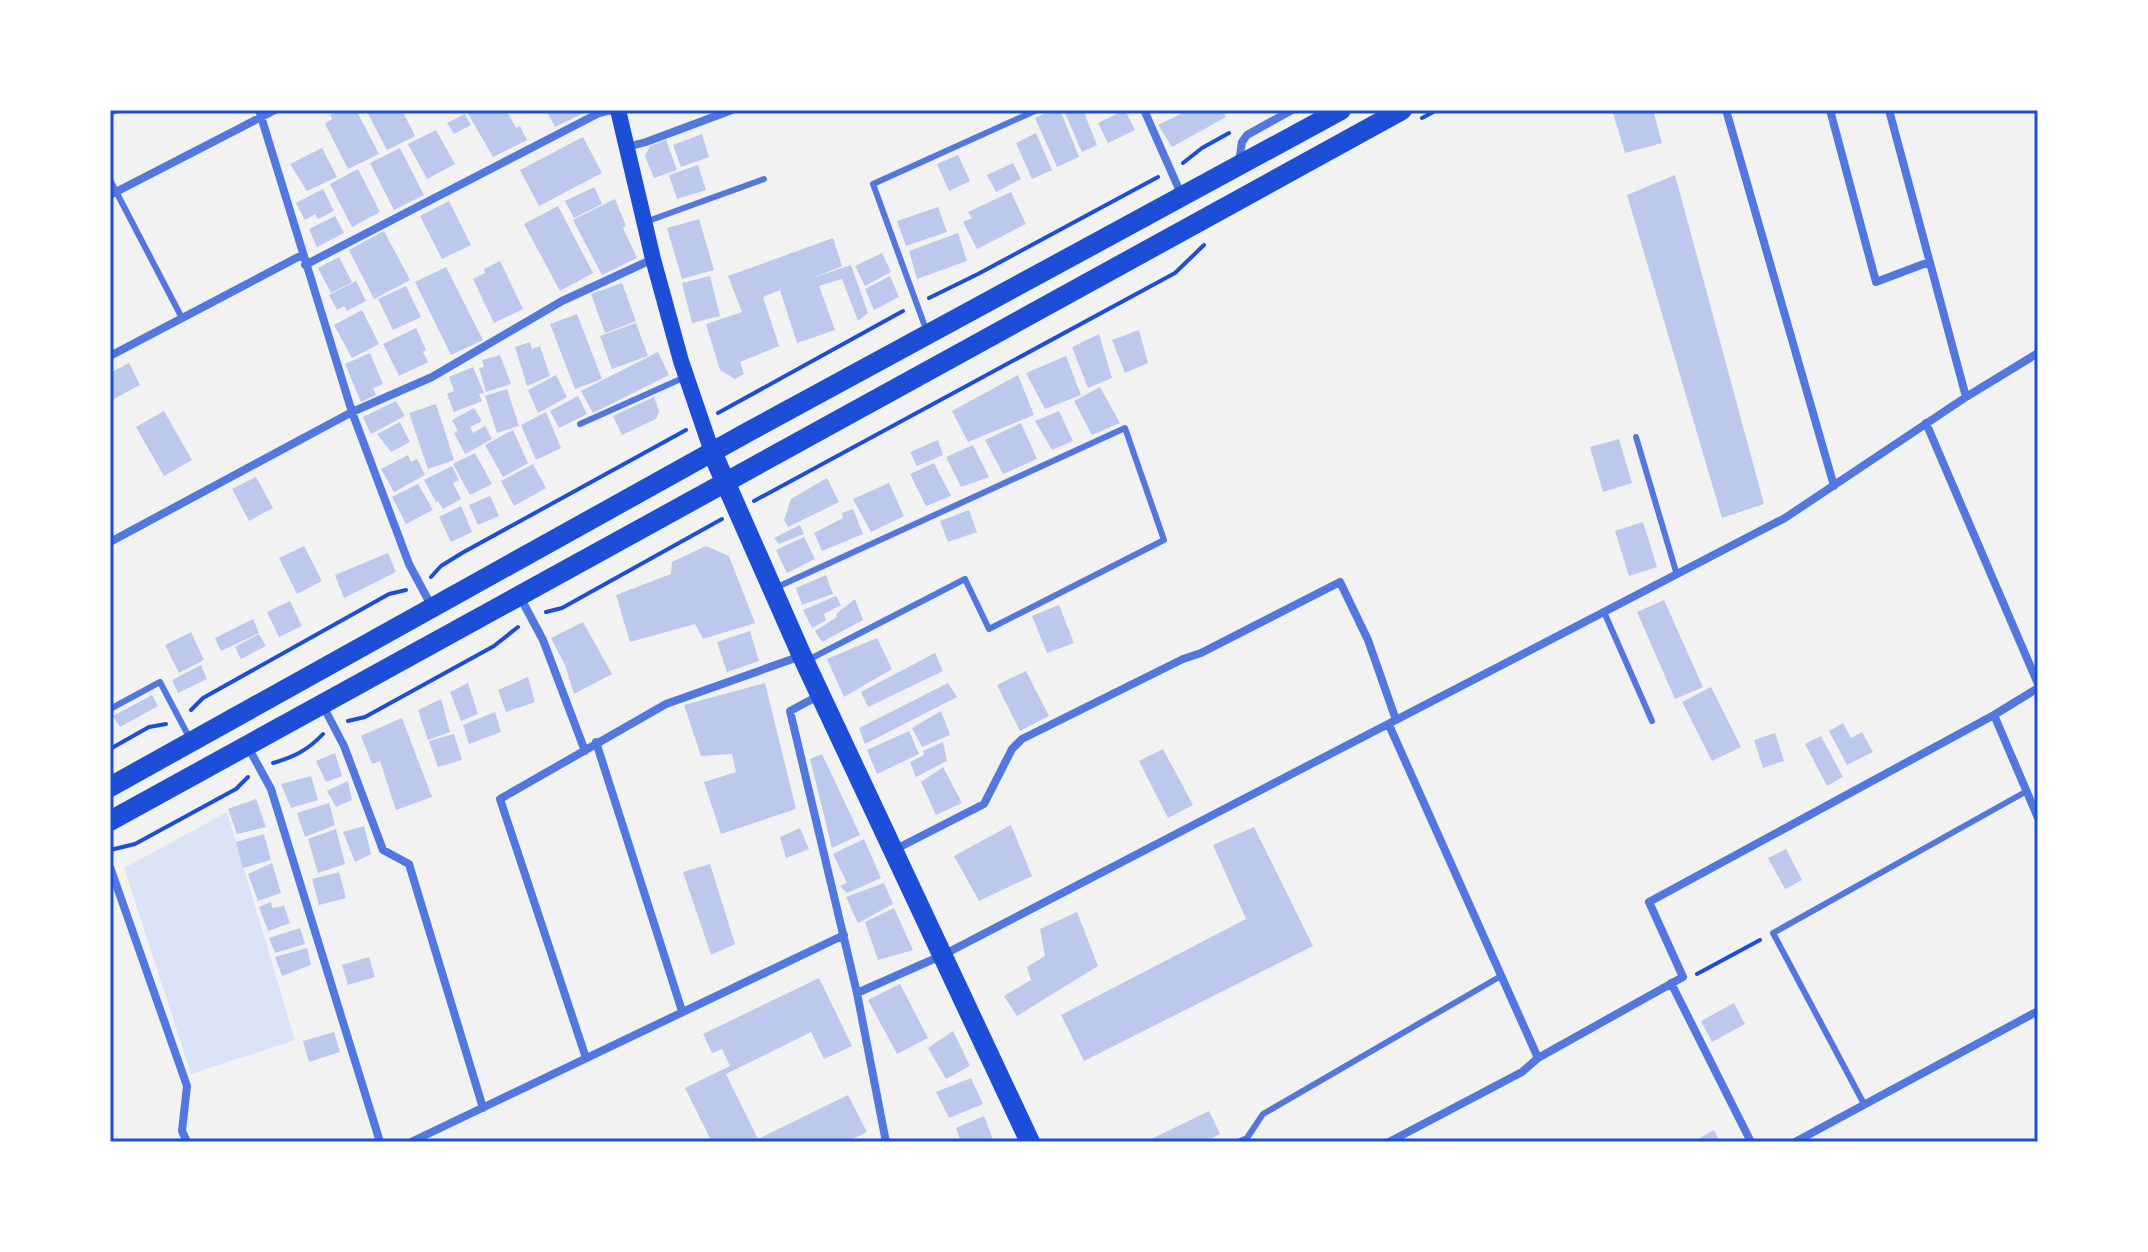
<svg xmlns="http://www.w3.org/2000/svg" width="2148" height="1252" viewBox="0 0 2148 1252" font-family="Commissioner,sans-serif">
<rect width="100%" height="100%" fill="#f2f2f2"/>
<!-- green -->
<path fill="#dbe4f7" d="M227,812l68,228 -104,34 -67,-206z"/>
<!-- building -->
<path fill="#bdc9ec" d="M341,110h15l23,44 -31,15 -23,-45 7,-5 -2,-4z
M366,110h36l13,26 -28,14z
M471,110h35l10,18 4,-2 7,14 -34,17 -26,-45z
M546,110h44l-35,17z
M1052,110h8l19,47 -22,10 -22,-49z
M1073,110h10l14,35 -15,7 -17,-39z
M1125,110l10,20 -27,13 -10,-20z
M1189,110h33l4,7 -54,30 -14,-22z
M1612,110h41l9,33 -37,10z
M465,114l6,11 -17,9 -7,-11z
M436,130l19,34 -28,15 -19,-35z
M1036,133l16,37 -20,9 -16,-36z
M702,134l7,23 -28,10 -8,-22z
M583,137l19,36 -63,33 -19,-36z
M666,140l11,30 -23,8 -9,-22 5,-10z
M322,148l15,29 -30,14 -17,-27z
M400,148l24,47 -30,15 -24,-47z
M958,155l12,26 -21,10 -12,-27z
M1013,163l8,16 -25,13 -9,-17z
M698,165l8,25 -29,9 -8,-24z
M358,169l22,43 -28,15 -22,-43z
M1675,175l89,329 -42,14 -95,-323z
M594,187l8,17 -28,14 -9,-17z
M323,189l11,22 -16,8 -3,-5 -10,6 -9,-17z
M1011,192l15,32 -49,25 -14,-27 9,-4 -4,-6z
M615,199l11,27 -3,2 14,30 -35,17 -29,-55z
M449,201l22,44 -29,14 -22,-43z
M558,206l35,67 -33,18 -36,-67z
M938,207l9,25 -41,14 -9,-25z
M335,216l9,17 -27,14 -8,-18z
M699,219l15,51 -32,9 -15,-51z
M384,231l26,49 -36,19 -25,-49z
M958,233l9,28 -50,18 -8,-28z
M833,238l9,28 -32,13 41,-14 17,48 -10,8 -16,-42 -23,7 16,44 -38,13 -17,-53 -17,7 16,49 -39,16 4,12 -9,5 -15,-9 -14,-46 36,-12 -14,-36z
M882,253l9,19 -26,14 -10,-20z
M339,257l13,25 -21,11 -13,-25z
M500,261l23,48 -29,14 -21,-44 12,-6 -1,-4z
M446,267l37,73 -32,15 -36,-73z
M710,276l10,40 -28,7 -10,-40z
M890,276l9,21 -25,13 -9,-21z
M356,281l10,20 -19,10 -3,-5 -7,4 -8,-15z
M622,283l14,38 -31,12 -14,-39z
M406,286l15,31 -28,13 -15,-31z
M362,310l17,34 -27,14 -18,-33z
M577,314l25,65 -27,10 -25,-65z
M636,323l12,33 -36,13 -12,-33z
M416,328l10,22 -3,2 5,10 -29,14 -16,-32z
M1139,330l9,33 -23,10 -13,-33z
M1099,334l13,44 -24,10 -16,-41z
M530,342l2,7 8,-3 10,30 -23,10 -12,-39z
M658,352l11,23 -76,38 -12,-22z
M370,353l13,31 -10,4 3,7 -15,7 -16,-38z
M500,355l11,29 -25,8 -7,-24 5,-1 -2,-7z
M1066,356l15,39 -36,14 -19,-36z
M129,363l11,22 -30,16v-28z
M473,367l11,26 -5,1 3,7 -28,11 -7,-18 7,-3 -5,-14z
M556,375l11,22 -29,16 -10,-23z
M1018,375l16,40 -66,27 -16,-31z
M1100,387l20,36 -28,12 -18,-34z
M507,389l12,37 -22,7 -12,-37z
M578,396l9,18 -28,14 -9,-17z
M654,397l5,14 -3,8 -34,16 -9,-19z
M396,401l9,15 -34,18 -8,-17z
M436,404l18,56 -26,9 -19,-56z
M474,408l8,13 -12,6 3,6 12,-7 7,13 -27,15 -11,-21 4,-2 -6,-11z
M164,411l28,49 -28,16 -28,-49z
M1059,411l14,30 -21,9 -17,-29z
M546,412l15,36 -25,12 -15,-35z
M400,422l10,20 -19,10 -14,-18z
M1021,423l16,36 -34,15 -18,-34z
M513,430l15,33 -25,14 -18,-32z
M1619,439l13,44 -29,9 -13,-45z
M938,440l5,15 -26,11 -7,-14z
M973,445l16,32 -28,10 -15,-30z
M475,453l17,31 -22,11 -17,-31z
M408,455l3,7 6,-3 8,16 -31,17 -13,-23z
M934,463l17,33 -25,10 -16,-32z
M533,464l13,24 -32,18 -13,-25z
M452,466l7,14 -6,3 8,16 -18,10 -5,-8 -2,1 -12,-22z
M256,477l17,31 -24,13 -17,-32z
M827,478l12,24 -51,25 -4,-7 7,-21z
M889,483l15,33 -33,16 -18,-33z
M418,484l15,26 -27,14 -14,-27z
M490,496l9,20 -21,9 -9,-20z
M461,506l11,26 -21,10 -12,-25z
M853,509l10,25 -41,17 -8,-18 29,-15 -1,-5z
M969,510l8,22 -29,10 -8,-21z
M1643,522l14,45 -28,9 -14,-45z
M800,525l4,9 -25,10 -5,-6z
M804,537l11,22 -28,14 -11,-23z
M304,546l18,35 -25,13 -18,-36z
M706,546l23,10 26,67 -52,16 -8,-15 -65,18 -14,-47 55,-21 1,-12z
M388,553l8,19 -52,26 -9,-23z
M826,575l7,19 -31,11 -6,-17z
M836,596l5,9 -17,9 2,6 -14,8 -9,-18z
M855,599l8,21 -41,22 -7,-11 22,-14 -1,-3z
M1664,600l39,87 -28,12 -38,-87z
M290,601l12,25 -23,11 -12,-25z
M1059,605l15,38 -27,10 -15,-37z
M253,619l6,14 -38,18 -6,-13z
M583,622l29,52 -38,20 -9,-29 -14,-27z
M750,631l9,30 -32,11 -10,-30z
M191,632l13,28 -25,13 -14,-28z
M259,634l7,12 -25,13 -6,-12z
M877,638l15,31 -48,28 -17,-38z
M935,653l8,18 -75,36 -7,-15z
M201,665l6,14 -29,14 -6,-13z
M1026,671l23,45 -29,15 -23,-46z
M528,677l7,25 -29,10 -8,-22z
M468,683l10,31 -17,7 -11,-29z
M765,683l31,126 -75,25 -17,-52 32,-10 -4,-18 -31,2 -17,-51z
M948,683l9,14 -92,47 -6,-16z
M1711,687l30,60 -29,14 -30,-59z
M152,695l6,11 -38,21 -7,-11z
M441,699l9,33 -22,8 -10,-30z
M941,711l9,24 -28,12 -10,-19z
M495,712l6,20 -32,12 -6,-19z
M402,718l30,79 -36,13 -16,-49 -8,3 -11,-28z
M1843,723l8,15 11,-6 11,20 -26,13 -18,-34z
M909,731l10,23 -42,20 -10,-24z
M1775,733l9,28 -21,7 -9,-28z
M454,734l8,26 -24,7 -9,-26z
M1821,736l22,41 -16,9 -22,-42z
M943,742l4,19 -31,16 -6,-15 14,-7 -1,-4z
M1163,749l30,56 -25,13 -29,-57z
M335,753l7,23 -16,6 -10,-21z
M822,754l38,81 -28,13 -22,-89z
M943,767l19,36 -26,12 -15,-33z
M311,776l7,24 -27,8 -10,-24z
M348,781l4,19 -16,7 -9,-16z
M256,799l10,28 -29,7 -9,-25z
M329,803l6,22 -30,12 -8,-24z
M1011,825l21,51 -53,25 -25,-45z
M364,826l7,28 -16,8 -12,-30z
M1254,827l59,119 -229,115 -23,-46 185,-96 -33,-74z
M800,828l9,21 -23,9 -6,-21z
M336,829l9,35 -27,9 -10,-34z
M264,834l7,26 -28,8 -7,-26z
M864,839l17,39 -34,15 -7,-7 7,-3 -14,-29z
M1786,849l16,31 -17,9 -17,-31z
M272,863l9,30 -23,8 -10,-27z
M710,864l25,80 -24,11 -28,-83z
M339,872l7,26 -27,7 -7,-26z
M884,883l9,21 -35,19 -12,-26z
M271,902l1,6 12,-2 6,17 -22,8 -9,-24z
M894,908l19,42 -35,10 -13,-38z
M1077,912l21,54 -81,50 -13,-20 27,-16 -4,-13 18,-11 -5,-27z
M300,928l5,16 -30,9 -6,-15z
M307,948l4,17 -29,11 -7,-19z
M369,957l6,20 -27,8 -6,-20z
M819,978l33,68 -28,13 -13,-27 -85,42 32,65 90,-44 19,37 -21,10h-134l-27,-54 45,-22 -8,-17 -10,4 -9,-19z
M900,984l28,54 -31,16 -29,-54z
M1734,1003l11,21 -33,18 -11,-21z
M953,1031l17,35 -24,13 -18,-31z
M334,1032l6,20 -31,10 -6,-21z
M971,1078l12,26 -34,14 -13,-26z
M1209,1111l11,23 -16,8h-59z
M984,1116l10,26h-33l-5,-14z
M1714,1130l6,12h-27z"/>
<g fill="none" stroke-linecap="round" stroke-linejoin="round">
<!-- path -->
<path stroke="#1d4ed8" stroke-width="4" d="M1422,118l15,-8
M1183,163l19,-15 27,-15
M929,298l49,-24 180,-97
M718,413l185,-102
M754,501l421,-228 29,-28
M431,577l10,-11 21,-13 224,-123
M546,612l16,-4 160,-89
M191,710l12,-12 186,-104 17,-4
M348,721l17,-4 129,-71 24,-19
M110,749l39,-22 17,-3
M273,763c21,-6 35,-13 50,-29
M110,850l25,-6 101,-55 12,-12
M1697,974l63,-34"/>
<!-- service -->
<path stroke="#5277de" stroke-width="6" d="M110,113l7,-3
M110,180l72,138
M648,221l116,-42
M927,332l-54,-148 164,-74
M580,424l103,-46
M1636,437l41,138
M775,588l350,-160 39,112 -175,89 -24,-50 -157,81
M1604,612l48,109
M110,709l50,-27 30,57
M1864,1104l-91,-171 254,-142
M1238,1142l9,-4 16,-24 238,-138"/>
<!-- minor -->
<path stroke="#5277de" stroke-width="8" d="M259,110l93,302 57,152 23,43
M1144,110l38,86
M1726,110l108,376
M1830,110l46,172 53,-20
M1889,110l77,287
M627,147l19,-5 86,-32
M1239,162l3,-20 5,-7 45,-25
M110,195l165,-85
M305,265l294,-152 13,-3
M110,356l192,-101
M1926,423l112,261
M110,542l242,-130 80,-35 130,-76 91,-42
M519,595l24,45 42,111
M820,695l-30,16 67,282 29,149
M322,704l22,42 39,104 26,14 74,244
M1994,715l44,103
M1389,725l149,333
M596,742l86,269
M247,745l24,44 109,353
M894,850l90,-46 28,-55 10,-10 161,-80 18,-6 139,-71 28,58 28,80
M110,867l77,219 -5,45 5,11
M1671,983l80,159
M857,993l86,-38 842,-437 181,-121 72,-44
M586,1058l-86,-259 166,-95 135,-48
M411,1142l433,-207
M1389,1142l133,-70 16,-14 145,-81 -34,-75 345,-187 44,-27
M1795,1142l243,-131"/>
<!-- secondary -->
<path stroke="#1d4ed8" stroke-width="16" d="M618,110l35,149 28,102 31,91"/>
<!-- primary -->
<path stroke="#1d4ed8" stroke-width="20" d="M712,452l90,204 228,486
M110,787l638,-355 593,-322
M110,821l1292,-711"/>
</g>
<!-- border -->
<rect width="2148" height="1252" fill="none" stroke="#ffffff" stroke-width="224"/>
<rect x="112" y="112" width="1924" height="1028" fill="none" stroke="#1d4ed8" stroke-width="3"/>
</svg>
